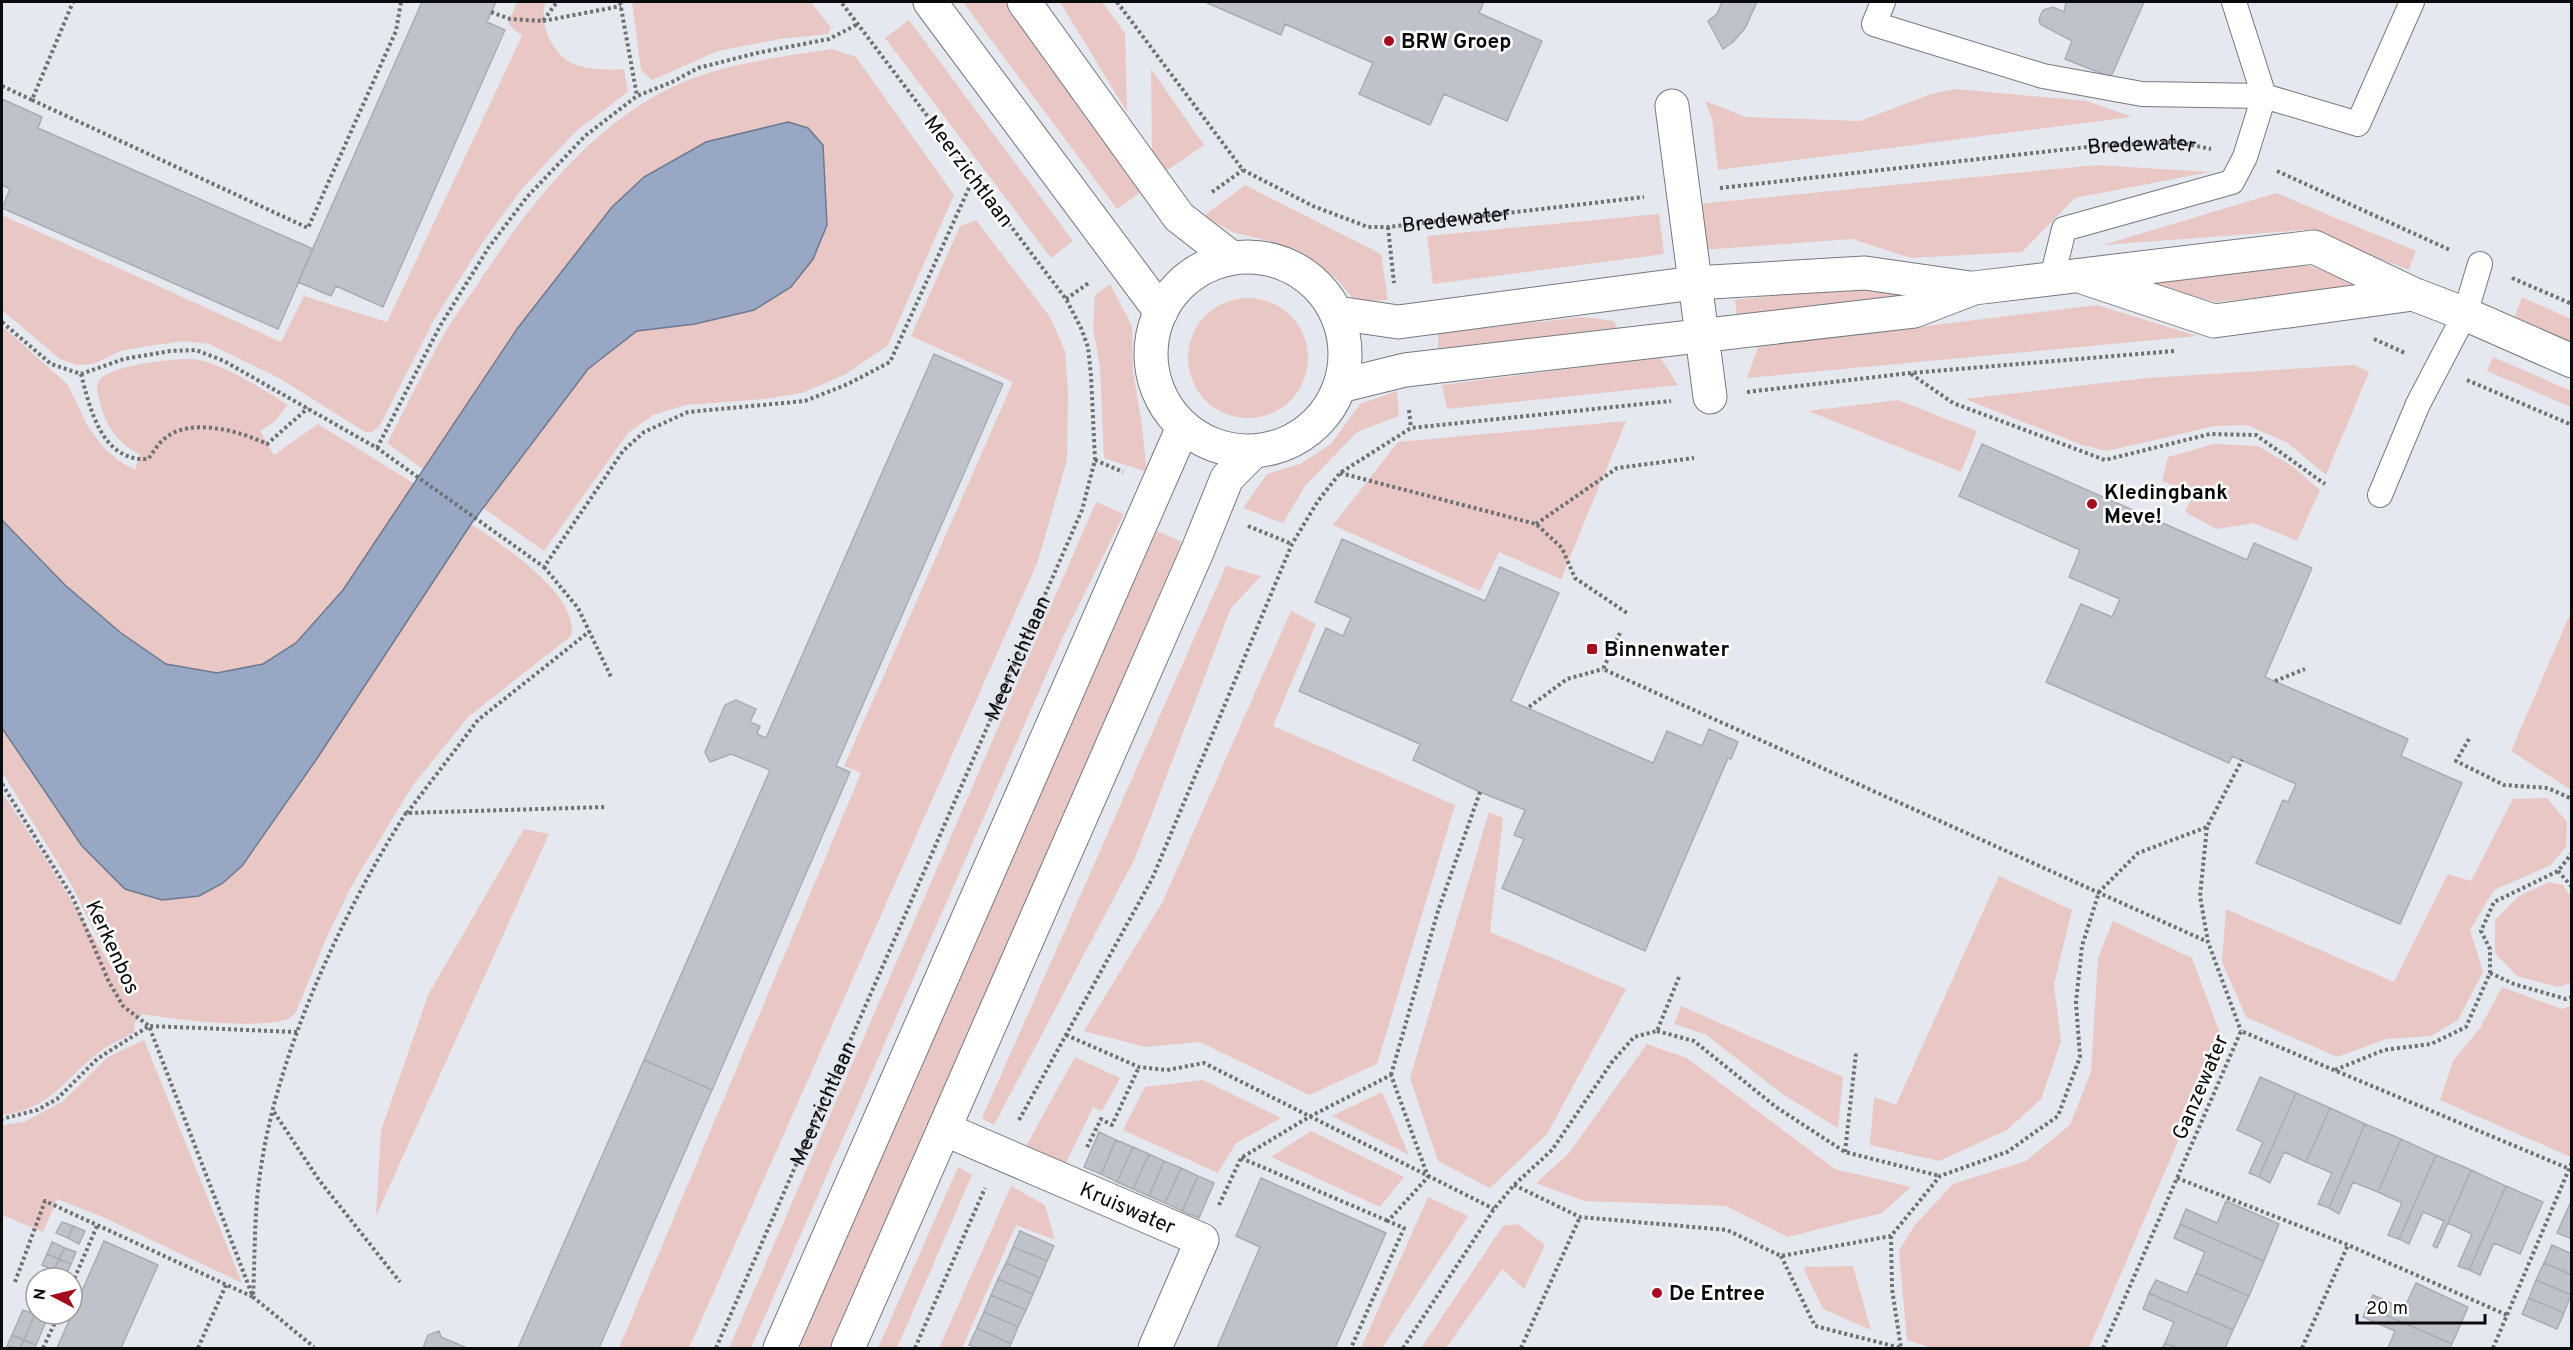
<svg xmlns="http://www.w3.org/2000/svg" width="2573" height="1350" viewBox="0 0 2573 1350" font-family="Overpass,sans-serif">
<rect width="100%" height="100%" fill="#e5e9ef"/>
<!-- green -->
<path fill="#e8c7c4" d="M517,2h29c-9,21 8,56 30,63 16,5 31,5 48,4l4,23 -52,39 -55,59 -38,52 -49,78 -55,107 -7,5h-7l-86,-54 -70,-34 -26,-3 -41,6 -22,4 -26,13 -17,1 -17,-6 -58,-49v-95l279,127 23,-46 83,26 135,-286 -14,-12z
M632,2h179l20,26 -3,6 -48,5 -62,12 -66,29 -11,-10z
M963,2h44l135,189 -25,18z
M1060,2h42l23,31 2,79z
M909,20l164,221 -22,17 -166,-220z
M832,49l24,8 98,138 -66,150 -42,29 -44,19 -38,6 -78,6 -33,10 -25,18 -84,118 -61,-43 105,-139 49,-38 58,-7 59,-14 37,-23 36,-62 -4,-80 -306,184 -93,141 -37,-27c19,-34 35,-71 55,-105 10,-18 23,-36 35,-53 55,-84 123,-174 222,-209 43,-15 88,-20 133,-27z
M1151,69l53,76 -38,26 -14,-20z
M1956,89l131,12 45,16 -414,53 -6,-51 -7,-18 41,16 114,4 71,-27z
M2097,165l113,7 -135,26 -53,54 -111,6 -59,-19 -150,11 -4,-46z
M1245,185l136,69 7,46 -32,2 -20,-24 -29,-20 -35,-16 -40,-10 -28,-16z
M2276,193l140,58 -7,19 -105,-40 -201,15z
M1659,214l5,40 -231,30 -6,-48z
M976,220l74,97 15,34 3,41 -1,68 -29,101 -349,787h-70l242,-575 -17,-7 169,-384 -102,-46 49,-110z
M2302,263l63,23 -149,16 -80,-21z
M1110,284l22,42 1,45 9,55 5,46 -43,-14 -4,-91 -7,-39 2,-33z
M1874,285l45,7 -32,10 -150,17 -2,-19z
M2522,297l49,22v24l-57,-25z
M1188 358a60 60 0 1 1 120 0a60 60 0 1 1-120 0Z
M2097,305l100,31 -450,42 11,-31z
M1583,317l31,4 4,9 -180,21v-18z
M2,326l66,59 19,40 16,22 16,14 16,9 5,-16c-23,-10 -36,-31 -41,-56 -2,-5 -3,-13 0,-17 7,-15 84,-25 100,-21 28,6 65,30 89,45l-14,17 -14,9 14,24 44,-31 97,60 -72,106 -47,53 -33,21 -46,9 -51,-9 -45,-31 -56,-48 -63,-65z
M1660,357l18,28 -231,24 -5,-24z
M2493,357l78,34v16l-84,-36z
M2354,365l15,7 -43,103 -38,-32 -41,-18 -32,1 -108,25 -25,-6 -117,-46 182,-21z
M1397,391l2,25 -42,16 -52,54 -22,37 -40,-15 24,-34 33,-10 31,-20 29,-40z
M1898,400l79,31 -16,41 -153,-61z
M1626,421l-65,158 -62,-27 -19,39 -147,-66 65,-83z
M2214,444l44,2 34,20 28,24 -23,51 -43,-18 -37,6 -32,-17 9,-18 -32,-13 6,-24z
M1096,502l28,12 -62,125 -311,709h-22z
M471,524c29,19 110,72 100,112l-103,81 -55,68 -61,100 -24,49 -32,78c-3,3 -6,7 -11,8 -37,9 -105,0 -143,-6l-8,10 1,8c-11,6 -23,11 -33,18 -37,27 -49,59 -100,65v-323l50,77 62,102 -42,-85 -70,-114v-44l80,118 43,43 98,-6 19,-17 74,-106z
M1157,531l25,11 -349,806h-37z
M1226,566l35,10 -30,32 -96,250 -141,267 -12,-7z
M1291,611l25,13 -43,102 182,79 -78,259 -68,31 -109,-53 -55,5 -61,-16 79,-130z
M2571,612l1,178h-1l-60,-39z
M2547,798l20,24 -1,25 -15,18 -57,25 -24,40 13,42 -25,48 -27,16 -44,3 -50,18 -91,-40 -24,-55 4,-53 168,73 54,-108 23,7 42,-82z
M1489,812l14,6 -13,114 136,57 -79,145 -57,54 -52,-27 -28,-83z
M524,829l25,5 -173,382 5,-85 47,-136z
M1999,876l73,34 -18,74 7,57 -20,58 -34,31 -68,31 -69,-16 4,-48 22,8z
M2549,882l14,3 8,12v86l-13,4 -41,-11 -22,-23v-33l24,-24z
M2113,921l79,37 30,81 -133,309h-157l-25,-8 -8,-89 15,-25 39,-42 73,-23 44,-36 21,-53 7,-114z
M2502,987l60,22 9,-3v151l-131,-57 13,-39 27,-33z
M1681,1006l162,71 -5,51 -54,-33 -79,-61 -31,-10z
M144,1040l98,243 -139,-66 -46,-18 -14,33 -41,-17v-90l22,-3 38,-20 46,-45z
M1647,1044l40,14 148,111 76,18 -29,26 -94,24 -62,-31 -142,-5 -48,-18 33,-30z
M1075,1057l45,21 -18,33 -9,-4 -29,60 -39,-19z
M1203,1080l78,38 -45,25 -18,30 -95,-43 22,-43z
M1382,1092l27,63 -77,-39z
M1311,1131l93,46 -24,30 -109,-50z
M958,1167l14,8 -75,173h-19z
M1011,1186l34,19 10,35 -39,-15 -54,123h-23z
M1428,1197l40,19 -86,132h-21z
M1518,1224l27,21 -21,44 -22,-20 -56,79h-25l82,-122z
M1853,1266l18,64 -48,-21 -20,-42z"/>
<!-- water -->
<path fill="#98a8c4" stroke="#6d798d" stroke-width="1.5" d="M788,122l20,6 15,17 4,80 -14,34 -22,28 -37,23 -59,14 -58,7 -49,38 -117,155 -155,236 -74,106 -19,17 -24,13 -37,4 -37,-11 -43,-43 -80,-118v-208l63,65 56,48 45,31 51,9 46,-9 33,-21 47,-53 174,-261 95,-122 32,-30 62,-35z"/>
<!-- building -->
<path fill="#bfc3c9" stroke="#a9adb3" stroke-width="1.5" d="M422,2h74l-9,20 18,8 -122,277 -47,-21 -5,10 -33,-14z
M1205,2h279l-5,11 63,28 -35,80 -63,-27 -14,31 -71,-31 14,-31 -88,-39 -4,11z
M1722,2h35l-12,26 -12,14 -10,7 -15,-28 9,-7z
M2066,2h78l-34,77 -2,-3 -43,-17 7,-18 -32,-17 -1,-5 4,-9 10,-3 11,5z
M2,99l40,18 -4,11 275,121 -35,80 -276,-121 8,-19 -8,-4z
M934,354l69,30 -167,382 14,6 -138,318 -68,-30 126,-290 -39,-16 -21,8 -5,-10 20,-47 11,-5 20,9 -6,13 10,4 -3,8 9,4z
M1982,444l265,116 7,-17 58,25 -47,109 143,62 -7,17 61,27 -62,141 -144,-61 27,-63 5,2 8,-18 -64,-28 -3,7 -183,-81 35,-78 31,13 8,-18 -51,-22 11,-27 -121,-54z
M1342,539l143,62 15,-34 59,26 -48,108 142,62 14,-32 35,15 7,-17 29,13 -7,17 -3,-1 -83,193 -143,-63 22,-49 -10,-4 11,-25 -45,-18 -67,-32 7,-16 -121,-53 27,-63 17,8 8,-18 -36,-16z
M644,1060l68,30 -113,258h-81z
M2260,1077l36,16 -37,84 -10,-4 14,-31 -26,-12z
M2296,1093l34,15 -24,54 -22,-10 -14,31 -11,-6z
M2330,1108l35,16 -36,84 -11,-4 14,-31 -26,-11z
M2365,1124l36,15 -23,53 -25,-10 -14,32 -10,-6z
M1099,1132l17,8 -15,34 -17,-7z
M2401,1139l35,16 -37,84 -11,-4 14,-32 -24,-11z
M1116,1140l17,7 -16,35 -16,-8z
M1133,1147l16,7 -16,35 -16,-7z
M1149,1154l15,7 -15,35 -16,-7z
M2436,1155l35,15 -34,78 -4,-2 11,-25 -21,-9 -14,32 -10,-5z
M1164,1161l17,7 -16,35 -16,-7z
M1181,1168l17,8 -16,35 -17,-8z
M2471,1170l35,16 -37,84 -11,-4 14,-32 -24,-11z
M1198,1176l16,7 -15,35 -17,-7z
M1261,1178l125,55 -51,115h-118l43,-101 -24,-11z
M2506,1186l37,16 -23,52 -26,-11 -14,32 -11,-5z
M2572,1199v40l-15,-6z
M2226,1201l53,23 -15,37 -84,-37 6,-15 31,14z
M62,1222l11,4 -5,12 -12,-5z
M2180,1224l84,37 -15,35 -53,-23 9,-21 -31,-14z
M73,1226l12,5 -6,13 -11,-6z
M1020,1231l34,15 -7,15 -34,-14z
M104,1241l54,24 -37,83h-64z
M52,1242l13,6 -6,11 -12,-5z
M2552,1245l20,9v21l-28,-12z
M1013,1247l34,14 -7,17 -34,-15z
M65,1248l11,4 -5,12 -12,-5z
M47,1254l12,5 -5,11 -12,-5z
M59,1259l12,5 -5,11 -12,-5z
M1006,1263l34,15 -7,16 -35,-15z
M2544,1263l28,12 -1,20 -35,-15z
M2196,1273l53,23 -16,34 -84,-37 7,-13 31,13z
M998,1279l35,15 -7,16 -35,-15z
M2536,1280l35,15 -7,18 -35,-15z
M2416,1283l52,24 -16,37 -85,-37 6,-12 31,14z
M2149,1293l84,37 -8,18h-47l-13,-5 9,-21 -31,-13z
M991,1295l35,15 -8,17 -34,-15z
M2529,1298l35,15 -7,16 -35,-15z
M2367,1307l85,37 -2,4h-62l7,-17 -32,-14z
M23,1310l12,4 -11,26 -12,-5z
M984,1312l34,15 -7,17 -34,-16z
M35,1314l12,5 -11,26 -12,-5z
M977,1328l34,16 -2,4h-32l-8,-3z
M439,1331l2,6 26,11h-44l5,-13z
M12,1335l12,5 -4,8 -13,-2z
M24,1340l12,5 -2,3h-14z
M2165,1343l13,5h-16z"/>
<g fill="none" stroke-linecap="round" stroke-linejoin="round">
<!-- service casing -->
<g stroke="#75797f" stroke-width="26">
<path id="service" d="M1883,2l-9,22 169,52 99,18 122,2 94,28 54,-122
M2052,278l12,-49 168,-47 13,-25 19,-61 -30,-94
M2380,495l38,-91 47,-90 15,-50"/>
</g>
<!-- minor casing -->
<g stroke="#75797f" stroke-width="35">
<g id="minor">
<path d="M1672,106l38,291"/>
<path id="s4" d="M944,1129l258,111 -47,108"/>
</g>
</g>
<!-- tertiary casing -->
<g stroke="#75797f" stroke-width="35">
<path id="tertiary" d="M930,2l231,310
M1024,2l155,215 53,41
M1151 354a97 97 0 1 1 194 0a97 97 0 1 1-194 0Z
M2085,278l129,43 199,-27
M1337,313l61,9 296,-39 171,-10 105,15
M1340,386l65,-16 509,-59 60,-23 340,-41 99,47 52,20 107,47
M780,1348l403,-921
M848,1348l349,-796 30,-74 26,-26"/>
</g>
<!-- path -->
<g stroke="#6e7074" stroke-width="4" stroke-dasharray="3 3" stroke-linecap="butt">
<path d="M620,2l17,94"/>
<path id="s1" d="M1117,2l126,168 70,36 55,21h20l256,-30"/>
<path d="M491,12l19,7 33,2 14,-19"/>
<path d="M543,21l78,-15"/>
<path d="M2,86l30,14 41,-98"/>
<path d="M32,100l276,128 88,-197 5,-29"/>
<path d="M2277,171l173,79"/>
<path id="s2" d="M1720,188l376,-42 81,-4 34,7"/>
<path d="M1212,192l31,-22"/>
<path d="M1388,227l6,56"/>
<path d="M2512,278l60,26"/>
<path d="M1066,299l24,-17"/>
<path d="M2,322l49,42 30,10 43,-15 46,-8 26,-1 28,11 153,87 167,119 79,-116 21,-19 44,-20 117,-11 43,-17 42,-22 84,-185"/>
<path d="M2374,339l31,14"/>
<path d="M81,374c9,35 21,88 67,85 5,-6 9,-14 15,-19 25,-24 77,-9 104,4l41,-36"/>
<path d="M1911,374l42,29 152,57 105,-26 46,1 69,49"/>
<path d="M2467,380l105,45"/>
<path d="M1747,392l163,-19 265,-22"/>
<path d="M1409,410l2,18"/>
<path d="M377,448l63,-122 49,-79 38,-50 58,-61 52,-40 35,-14 26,-14 59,-15 72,-14 29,-15"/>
<path d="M1095,460l28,12"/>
<path d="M1340,473l196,51 26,24 13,30 52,35"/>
<path d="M1536,524l81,-56 77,-10"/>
<path d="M1248,526l44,18"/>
<path d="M544,567l34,41 34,71"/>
<path d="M1620,633l-17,36 605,273"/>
<path d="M2275,681l30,-12"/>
<path d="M1529,707l38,-28 36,-10"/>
<path d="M2469,739l-13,22 48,24 44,3 24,11"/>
<path d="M2,784l71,114 36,84 14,24 26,20 -52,33 -40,40 -20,11 -35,9"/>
<path d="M407,813l71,-93 112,-89"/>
<path d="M2207,827l-7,69 8,46 33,89"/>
<path d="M2558,871l14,16"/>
<path d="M2490,973l24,11 52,15 6,-2"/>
<path d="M1657,1031l37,10 82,66 69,45 95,24"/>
<path d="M297,1032l-148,-6 104,271 61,50"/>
<path d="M1066,1035l73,32 28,3 37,-7 290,146"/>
<path d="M2335,1070l49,-20 47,-6 35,-17 24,-54v-24l-9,-18 13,-29 64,-31 14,-18"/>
<path d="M1391,1075l47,-164 42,-119"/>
<path d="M274,1112l45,68 81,102"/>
<path d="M1019,1120l133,-241 140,-335 26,-43 22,-28 71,-45 260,-27"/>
<path d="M1087,1147l14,-28 11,6 27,-58"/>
<path d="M1845,1152l11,-99"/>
<path d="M1241,1158l147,63"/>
<path d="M2177,1178l171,67 159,70"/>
<path d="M1514,1185l66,32 147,13 54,26 110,-20 49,-60 67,-24 51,-36 22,-59 -4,-55 6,-56 17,-54 39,-39 69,-26 35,-67"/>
<path d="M1219,1205l22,-47 68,-41 82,-42 37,102 -40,44 16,7 -53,120"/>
<path d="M1891,1236l1,53 9,59"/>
<path d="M1781,1256l34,70 86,22"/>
<path d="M15,1282l30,-81 208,96c2,-41 1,-83 7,-123 16,-119 82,-261 146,-361l200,-6"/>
<path d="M72,1284l25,-58"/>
<path d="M43,1348l16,-34"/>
<path d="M198,1348l28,-63"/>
<path id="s3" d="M716,1348l366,-838 13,-50 -4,-84 -3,-29 -7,-19 -15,-29 -225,-297"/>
<path d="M915,1348l70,-160"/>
<path d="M1403,1348l91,-139 20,-24 38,-35 60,-88 22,-25 23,-6 22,-54"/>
<path d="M1521,1348l59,-131"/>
<path d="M2103,1348l138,-317 331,139"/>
<path d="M2302,1348l46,-103"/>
<path d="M2493,1348l79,-186"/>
</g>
<!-- service -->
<use href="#service" stroke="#fff" stroke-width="24"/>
<!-- minor -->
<use href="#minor" stroke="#fff" stroke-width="33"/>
<!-- tertiary -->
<use href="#tertiary" stroke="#fff" stroke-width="33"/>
</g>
<!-- markers -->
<g fill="#a50c1e" stroke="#fff" stroke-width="2">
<circle cx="1389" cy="41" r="6"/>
<circle cx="2092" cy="504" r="6"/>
<rect x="1586" y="643" width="12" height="12" rx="3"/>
<circle cx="1657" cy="1293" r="6"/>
</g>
<g text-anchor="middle" stroke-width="5" stroke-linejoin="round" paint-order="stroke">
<!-- poi labels -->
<g font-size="21" font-weight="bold" fill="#0a0b0d" stroke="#fff" text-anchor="start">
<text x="1401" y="48">BRW Groep</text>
<text x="2104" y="499">Kledingbank<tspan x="2104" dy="24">Meve!</tspan></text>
<text x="1604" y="656">Binnenwater</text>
<text x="1669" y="1300">De Entree</text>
</g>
<!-- street labels -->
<g font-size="21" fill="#0a0b0d" stroke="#fff">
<text dy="7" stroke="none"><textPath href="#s2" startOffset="424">Bredewater</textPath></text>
<text transform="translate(969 171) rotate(53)" y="7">Meerzichtlaan</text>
<text dy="7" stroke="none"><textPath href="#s1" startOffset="436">Bredewater</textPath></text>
<text dy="7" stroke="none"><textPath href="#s3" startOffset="753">Meerzichtlaan</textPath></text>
<text transform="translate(113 947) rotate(65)" y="7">Kerkenbos</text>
<text transform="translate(2200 1087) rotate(-67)" y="7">Ganzewater</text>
<text dy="7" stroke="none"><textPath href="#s3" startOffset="267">Meerzichtlaan</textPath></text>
<text dy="7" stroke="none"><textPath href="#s4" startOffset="200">Kruiswater</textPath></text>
</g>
</g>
<!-- border -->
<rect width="2573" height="1350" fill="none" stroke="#0a0b0d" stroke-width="6"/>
<!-- north arrow -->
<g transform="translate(54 1296) rotate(277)"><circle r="28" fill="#ffffff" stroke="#9d9d9e" stroke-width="1.5"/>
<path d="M0-4.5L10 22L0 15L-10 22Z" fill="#a50c1e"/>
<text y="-9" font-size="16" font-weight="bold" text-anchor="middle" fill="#0a0b0d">N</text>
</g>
<!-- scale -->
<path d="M2357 1314v9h128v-9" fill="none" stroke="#0a0b0d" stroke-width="3"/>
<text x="2366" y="1314" font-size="18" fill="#0a0b0d" stroke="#ffffff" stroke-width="4.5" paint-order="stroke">20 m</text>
</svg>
